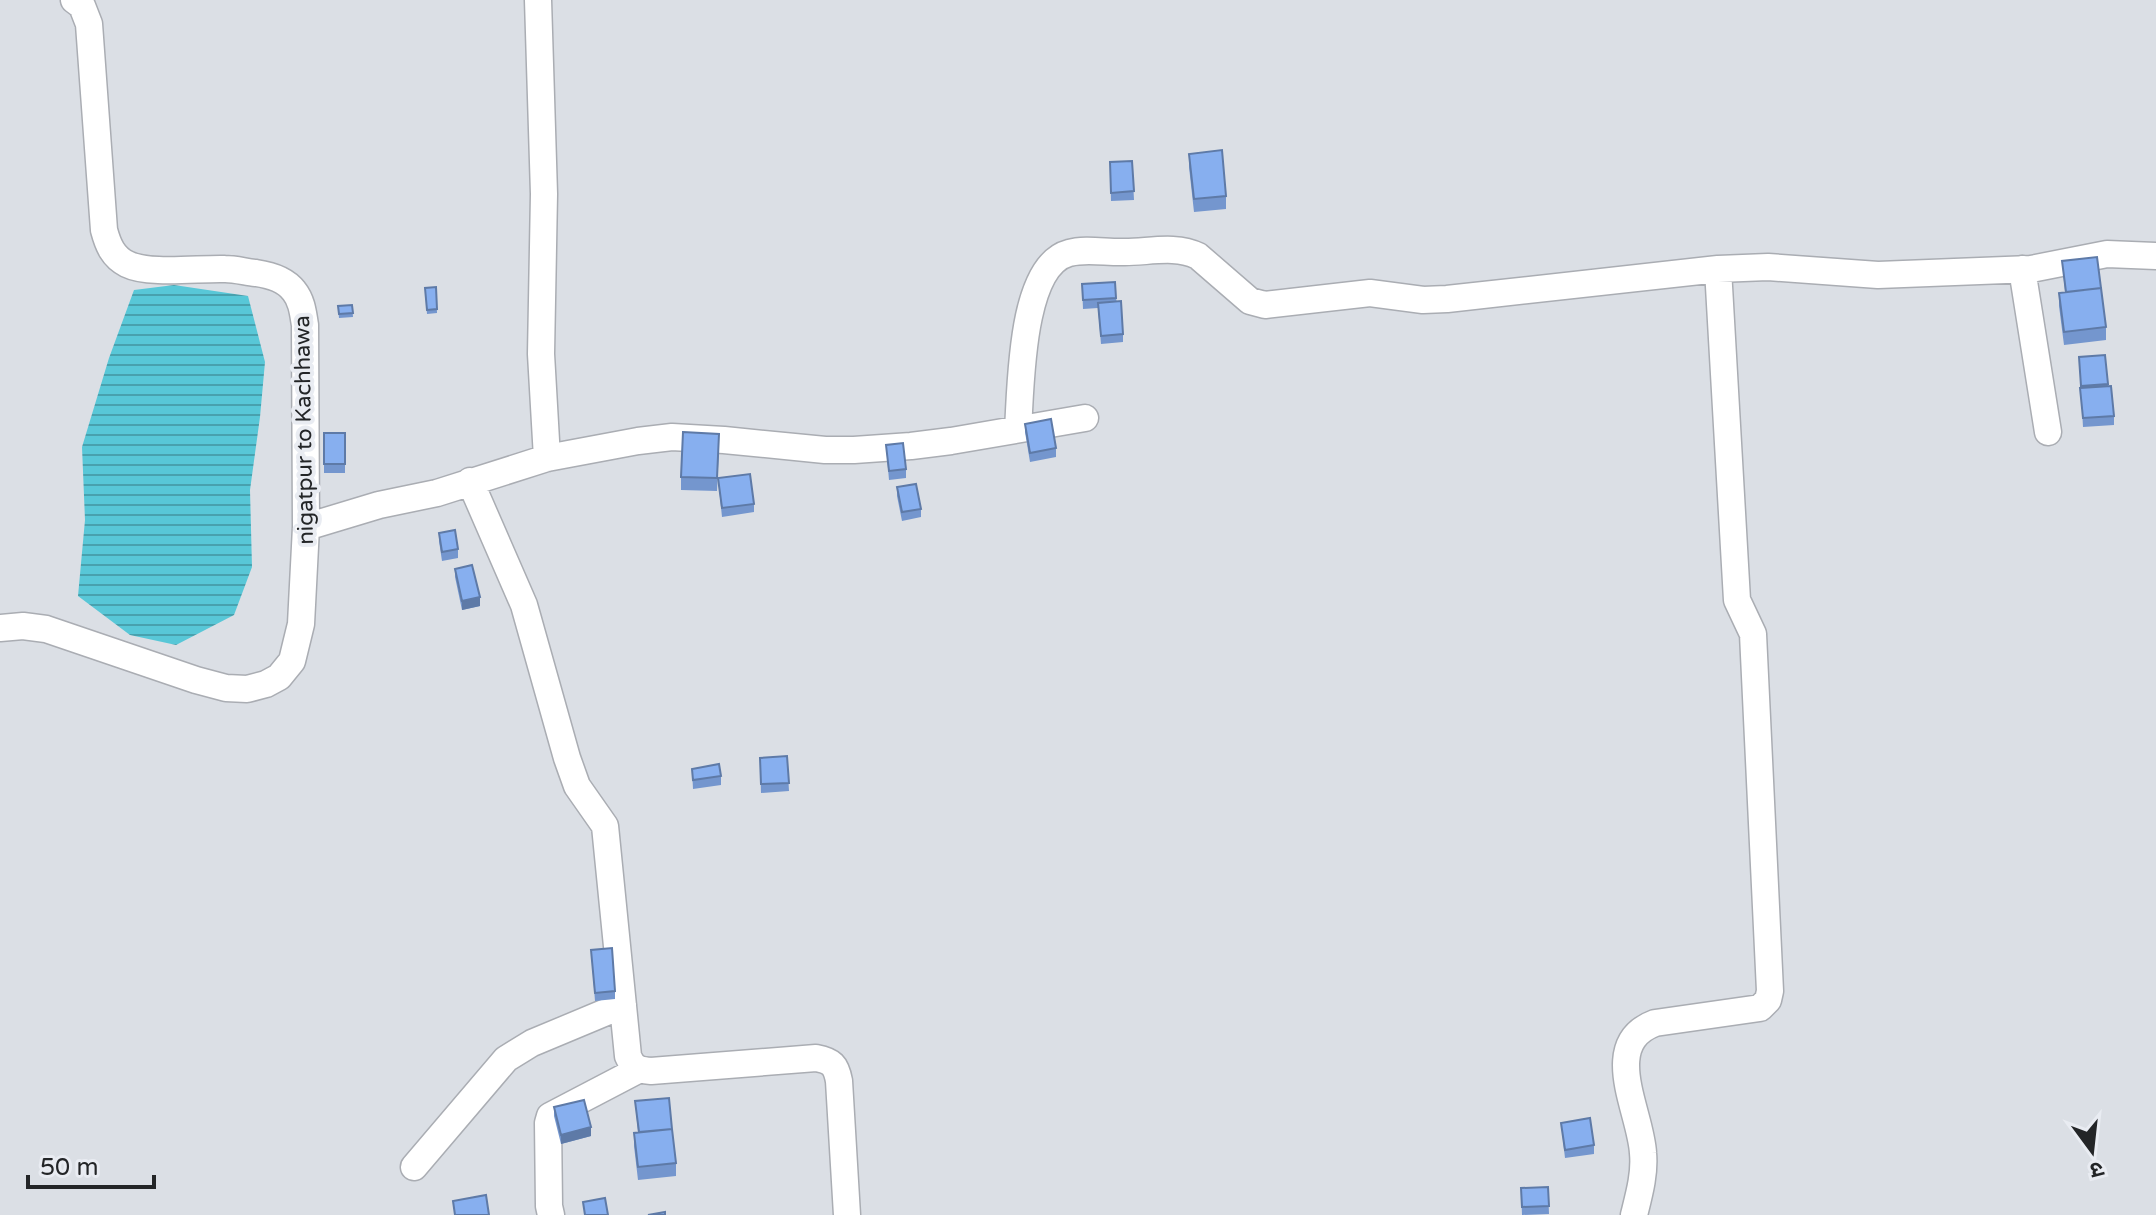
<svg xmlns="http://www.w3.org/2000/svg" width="2156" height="1215" viewBox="0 0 2156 1215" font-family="'Varela Round','Noto Sans Devanagari',sans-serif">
<defs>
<pattern id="water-rules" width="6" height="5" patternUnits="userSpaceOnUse" patternTransform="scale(2)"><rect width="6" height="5" fill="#58c7d7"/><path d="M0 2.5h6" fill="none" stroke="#48a1ae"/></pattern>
</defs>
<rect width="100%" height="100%" fill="#dbdfe5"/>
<!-- water -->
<path fill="url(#water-rules)" d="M174,285l74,11 17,66 -5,55 -10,73 2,77 -18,48 -58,30 -46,-10 -52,-39 7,-76 -3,-73 27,-89 25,-68z"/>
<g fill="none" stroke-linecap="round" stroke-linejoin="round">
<!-- minor casing -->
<g stroke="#aaadb3" stroke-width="29">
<path id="minor" d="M538,0l6,194 -3,160 6,104
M2022,269l26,163
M1018,429c3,-41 2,-163 51,-176 17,-5 39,0 56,-1 24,0 51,-7 73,4l52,45 15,4 105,-12 53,7 24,-1 271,-30 50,-2 110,8 153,-6 76,-15 49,2
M470,481l54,124 43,153 10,28 28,40 23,230c5,12 10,14 23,15l165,-13c16,3 20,7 23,23l8,134
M306,527l73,-22 58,-12 110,-35 91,-17 34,-4 52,3 101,10h29l57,-4 40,-5 134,-23
M0,628l23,-2 23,3 150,51 30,8 21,1 19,-5 13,-7 13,-16 9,-37 5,-97 -1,-202c-2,-12 -3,-24 -11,-34 -9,-12 -24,-16 -38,-18 -10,-1 -21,-4 -31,-4 -26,-1 -76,6 -98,-5 -14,-7 -19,-19 -23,-34l-15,-206 -7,-18 -8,-6
M414,1167l92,-108 26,-16 91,-38
M551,1215l-2,-9 -1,-83 2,-7 88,-46
M1634,1215c5,-20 11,-41 9,-62 -2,-41 -44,-109 12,-130l105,-15 8,-8 2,-9 -17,-357 -16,-34 -19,-331"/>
</g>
<!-- minor -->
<use href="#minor" stroke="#fff" stroke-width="26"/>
</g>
<!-- wall -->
<path fill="#7496ce" d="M1189,154l37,42v13l-32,3 -5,-45z
M1132,161l2,39 -23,1 -1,-39z
M2062,261l44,66v13l-42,5 -5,-39v-13l6,-1z
M1082,284l34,14 7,36v8l-22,2 -3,-36 -15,1z
M436,287l1,26 -10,1 -2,-26z
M352,305l1,12 -14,1 -1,-12z
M2105,355l3,31 6,30v9l-31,2 -4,-70z
M1025,424l31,24v9l-26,5 -5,-30z
M324,433h21v40h-21z
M886,445l20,24v9l-17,2z
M719,446l-2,45 -36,-1v-13z
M718,478l36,26v8l-32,5z
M897,487l24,22v8l-19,4 -5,-25z
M439,533l19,16v9l-16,3 -3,-20z
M455,569l25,37 -18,4 -7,-33z
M787,756l2,35 -28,2 -1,-35z
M692,769l29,7v9l-28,4z
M591,950l24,41v8l-20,2z
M635,1101l41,62v13l-38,4 -4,-34v-13l4,-1z
M554,1107l37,29 -30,8 -7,-28z
M1561,1123l33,22v9l-29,4z
M1548,1187l1,27 -27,1 -1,-27z"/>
<!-- shaded-wall -->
<path fill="#5e7aa7" d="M480,597v9l-18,4v-9z
M591,1127v9l-30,8v-9z"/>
<!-- building -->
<path fill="#87afef" stroke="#5e7aa7" stroke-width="2" d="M1222,150l4,46 -32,3 -5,-45z
M1132,161l2,30 -23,2 -1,-31z
M2097,257l4,31 -35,4 -4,-31z
M1115,282l1,16 -33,2 -1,-16z
M436,287l1,22 -10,1 -2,-22z
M2101,288l5,39 -42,5 -5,-39z
M1121,301l2,33 -22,2 -3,-33z
M352,305l1,8 -14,1 -1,-8z
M2105,355l3,29 -27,2 -2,-29z
M2111,386l3,30 -31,2 -3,-30z
M1051,419l5,29 -26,5 -5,-29z
M683,432l36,2 -2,44 -36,-1z
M324,433h21v31h-21z
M903,443l3,26 -17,2 -3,-26z
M750,474l4,30 -32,4 -4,-30z
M916,484l5,25 -19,3 -5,-25z
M455,530l3,19 -16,3 -3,-19z
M472,565l8,32 -18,4 -7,-32z
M787,756l2,27 -28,1 -1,-26z
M719,764l2,12 -28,4 -1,-11z
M612,948l3,43 -20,2 -4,-43z
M669,1098l3,31 -33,3 -4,-31z
M584,1100l7,27 -30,8 -7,-28z
M1590,1118l4,27 -29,5 -4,-27z
M672,1129l4,34 -38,4 -4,-34z
M1548,1187l1,19 -27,1 -1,-19z
M486,1195l3,20h-34l-2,-14z
M605,1198l3,17h-23l-2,-13z
M665,1212v3h-17z"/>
<g text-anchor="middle" stroke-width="8" stroke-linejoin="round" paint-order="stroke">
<!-- street labels -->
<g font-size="22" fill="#232527" stroke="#e9ecf2">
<text transform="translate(303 430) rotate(-91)" y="8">nigatpur to Kachhawa</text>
</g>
</g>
<!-- north arrow -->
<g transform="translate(2092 1151) rotate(165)" stroke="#e9ecf2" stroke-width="6" paint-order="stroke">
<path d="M0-6L14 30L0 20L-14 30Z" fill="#232527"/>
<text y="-12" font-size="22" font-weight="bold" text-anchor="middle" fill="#232527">उ</text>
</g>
<!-- scale -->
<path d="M28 1175v12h126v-12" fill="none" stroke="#232527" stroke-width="4"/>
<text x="40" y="1175" font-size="24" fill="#232527" stroke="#e9ecf2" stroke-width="6" paint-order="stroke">50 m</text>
</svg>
